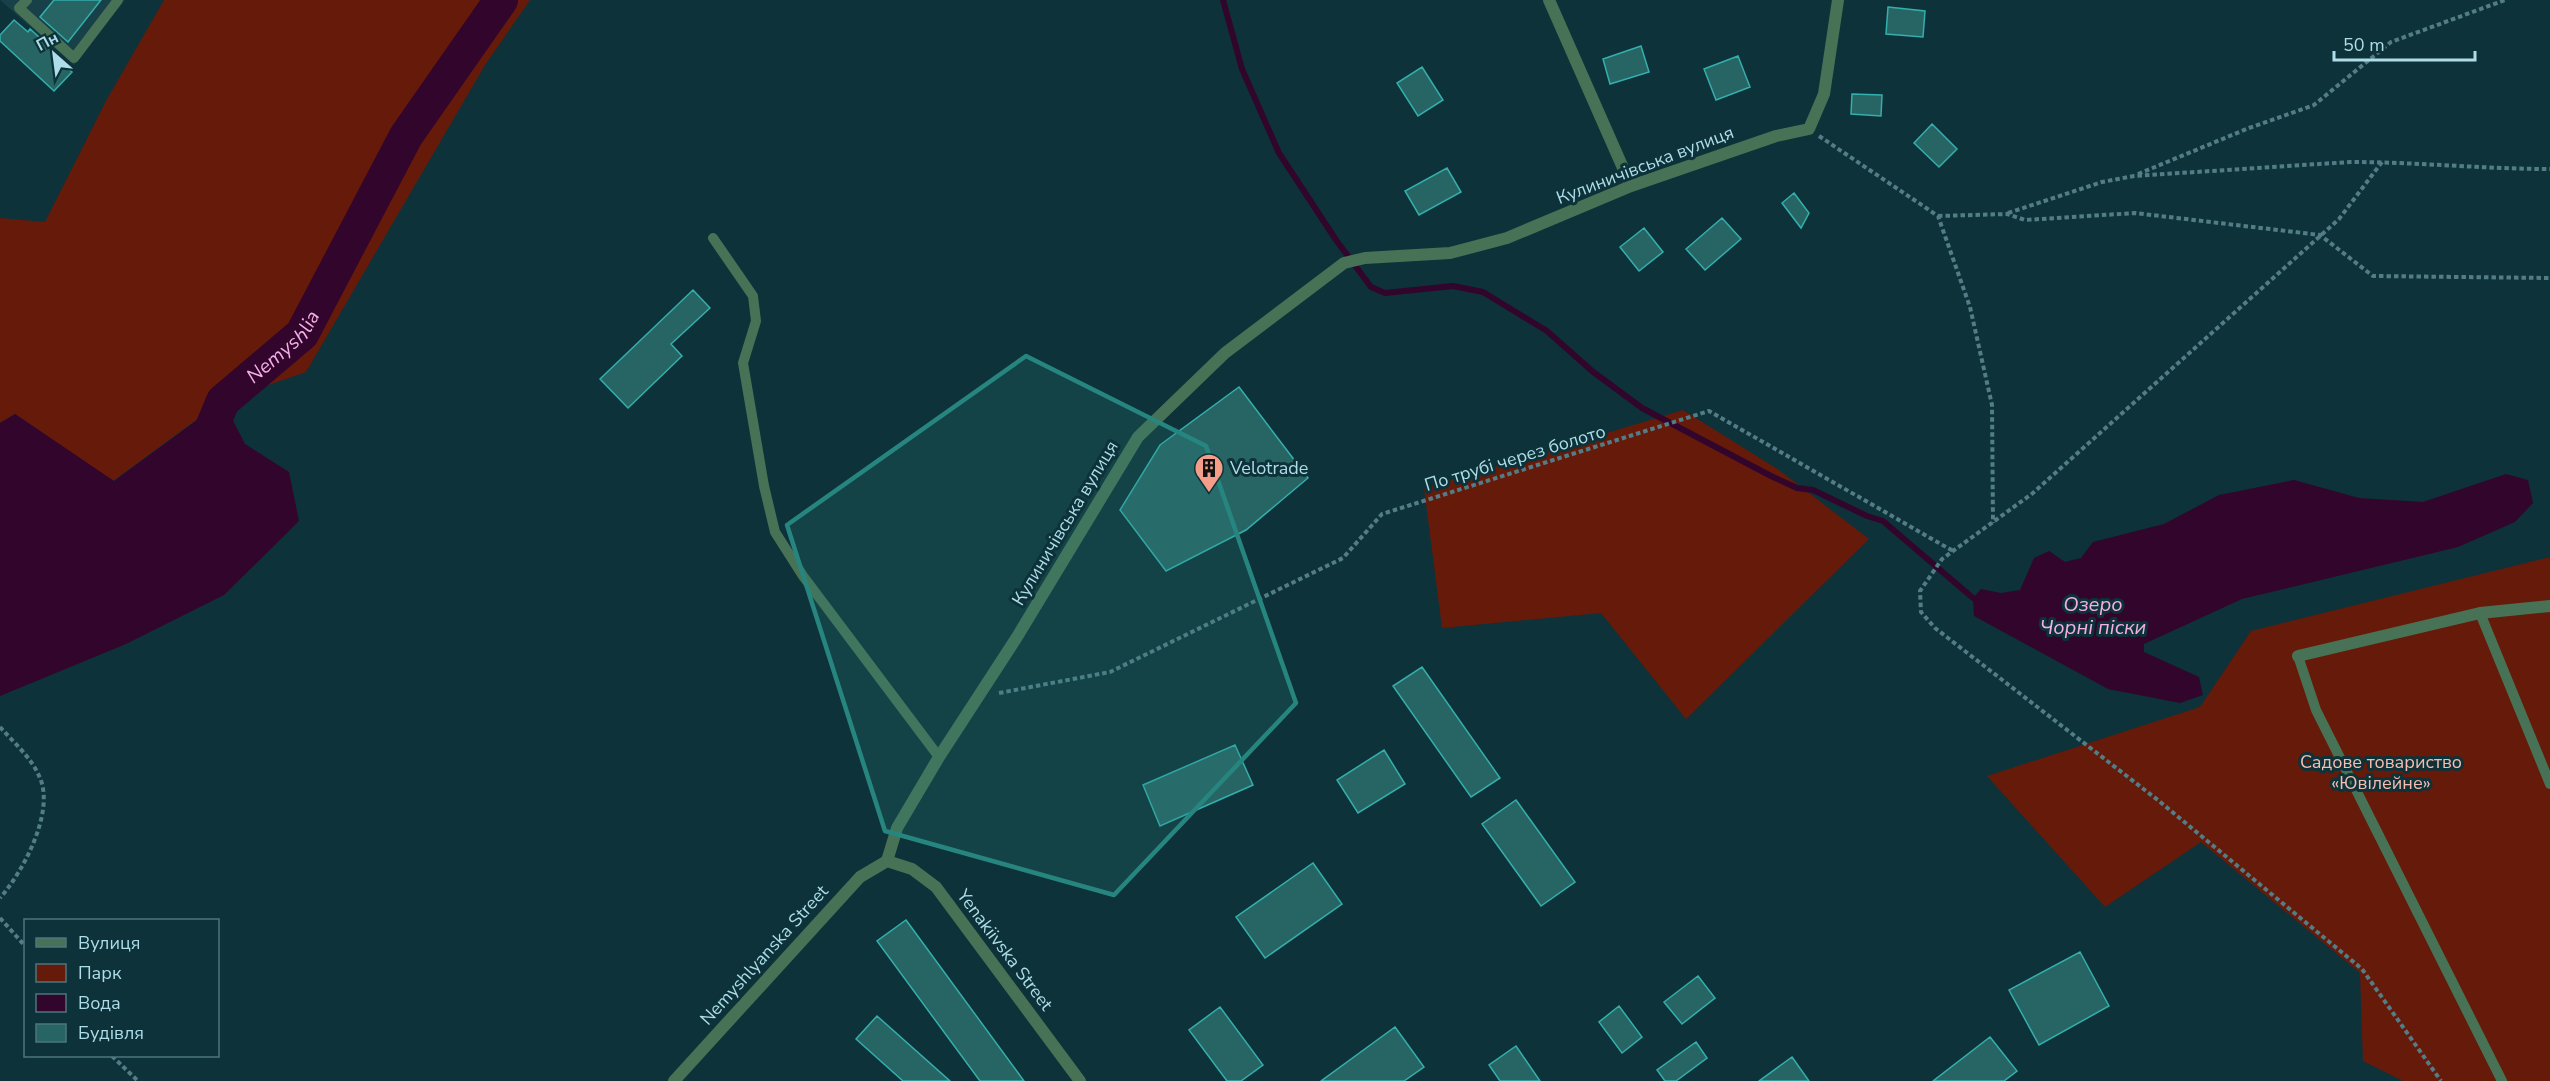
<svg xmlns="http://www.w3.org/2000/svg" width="2550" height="1081" viewBox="0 0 2550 1081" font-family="'Nunito Sans',sans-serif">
<rect width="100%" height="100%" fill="#0e3239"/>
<!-- built -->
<path fill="#184048" d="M0,0h125l-51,65z"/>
<!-- green -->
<path fill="#661a0a" d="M164,0h366l-45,65 -179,307 -84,29 -109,80 -98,-67 -15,9v-205l45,4 61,-121z
M1683,410l96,60 90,69 -183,180 -85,-106 -159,15 -18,-140z
M2550,557v524h-147l-40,-20 -3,-88 -159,-131 -96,65 -118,-131 213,-69 51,-76z"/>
<!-- water -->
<path fill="#31052c" d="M223,401l22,43 44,28 10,49 -75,74 -98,49 -126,52v-273l15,-9 99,67z
M2506,474l22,6 5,23 -18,19 -57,25 -216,52 -98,45v8l55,25 4,18 -23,8 -72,-14 -134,-73 -1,-18 8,-9 20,4 19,-3 14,-32 15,-7 16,11 16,-4 12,-16 71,-18 55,-29 75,-15 65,18 64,4z"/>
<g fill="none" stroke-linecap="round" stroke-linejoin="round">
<!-- stream -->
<path stroke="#31052c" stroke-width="6" d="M1223,0l19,69 37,84 57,87 35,47 14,6 68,-7 30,6 64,39 45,40 50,37 129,68 26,12 16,2 54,26 16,5 90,77"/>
<!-- river -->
<path stroke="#31052c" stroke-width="34" id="s1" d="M205,444l18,-43 79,-67 104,-198 95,-136"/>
</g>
<!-- building -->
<path fill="#276564" stroke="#33afad" stroke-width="1.5" d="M54,0h47l-33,42 -28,-25z
M1888,7l37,4 -2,26 -37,-3z
M14,20l14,12 2,-3 28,25 -3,3 17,15 -18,19 -54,-50v-6z
M1641,46l8,26 -39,12 -7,-25z
M1738,56l12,31 -34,13 -12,-31z
M1422,67l21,33 -25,16 -21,-33z
M1852,94l30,1 -1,21 -30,-2z
M1932,124l25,25 -18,18 -25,-24z
M1447,168l14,24 -42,23 -14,-24z
M1794,193l15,20 -8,15 -19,-25z
M1722,218l19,21 -36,31 -19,-21z
M1644,228l19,24 -24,19 -19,-24z
M693,290l17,18 -39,36 11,12 -54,52 -28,-29z
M1239,387l69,91 -62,52 -80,41 -46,-61 40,-65z
M1422,667l78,111 -29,19 -78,-111z
M1235,745l18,40 -93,41 -17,-41z
M1384,750l21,34 -47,29 -21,-33z
M1516,800l59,82 -34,24 -59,-82z
M1313,863l29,41 -77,54 -29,-41z
M906,920l118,161h-44l-103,-140z
M2080,952l29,54 -70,39 -30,-55z
M1698,976l17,22 -33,26 -18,-22z
M1619,1006l23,31 -20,16 -23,-31z
M1220,1007l43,58 -22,16h-14l-38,-51z
M877,1016l73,65h-47l-47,-42z
M1395,1027l29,40 -20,14h-83z
M1990,1037l27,34 -13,10h-71z
M1696,1042l11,16 -31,23h-11l-8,-11z
M1516,1046l24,35h-40l-11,-16z
M1792,1057l17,24h-50z"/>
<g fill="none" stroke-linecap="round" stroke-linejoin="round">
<!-- path -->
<path stroke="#537d86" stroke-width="4" stroke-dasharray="4.5 3" stroke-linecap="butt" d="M1819,136l119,80 32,91 22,98 1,118
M2382,162l-43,57 -306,274 -91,66 -22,32 1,21 14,16 224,173 203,168 79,112
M2138,174l111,-46 65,-23 77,-63 114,-42
M2008,213l94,-31 32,-6 216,-14c67,0 133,7 200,7
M1938,216l69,-2 18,6 110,-7 185,22 53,41 177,2
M999,693l111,-21 233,-114 39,-44 327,-103 244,140
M0,727c14,16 32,31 40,51 15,35 -18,95 -40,120
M0,918l26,29
M112,1056l26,25"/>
<!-- service -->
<path stroke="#487255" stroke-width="10" d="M27,0l-8,8 55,50 44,-58
M713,238l40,58 3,25 -13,42 21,123 11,46 28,44 136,181
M2480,613l70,171
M2298,656l18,54 186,371"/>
<!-- minor -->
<path stroke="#487255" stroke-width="12" d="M1549,0l82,186
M2298,656l182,-43 70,-7
M887,861l10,-33 42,-71 78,-120 121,-200 87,-84 119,-90 21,-5 85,-5 57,-15 124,-52 145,-50 33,-7 15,-35 14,-94"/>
<!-- tertiary -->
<path stroke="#487255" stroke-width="12" d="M674,1081l186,-204 27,-16 25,8 24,18 144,194"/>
</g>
<!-- marked area -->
<path fill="#278580" fill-opacity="0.2" stroke="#278580" stroke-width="4.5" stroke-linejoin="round" d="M1026,356l180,90 90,257 -182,192 -229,-64 -98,-306z"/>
<!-- icons -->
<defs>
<g id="building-pin" transform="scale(1.5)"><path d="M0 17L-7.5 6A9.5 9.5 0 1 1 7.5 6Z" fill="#f49e8a" stroke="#0e3239"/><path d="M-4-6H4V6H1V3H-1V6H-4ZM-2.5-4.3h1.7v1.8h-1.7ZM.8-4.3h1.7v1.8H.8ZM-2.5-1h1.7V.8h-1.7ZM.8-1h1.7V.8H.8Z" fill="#111"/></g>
</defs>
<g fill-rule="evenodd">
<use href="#building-pin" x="1209" y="468"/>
</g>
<g text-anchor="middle" stroke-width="6" stroke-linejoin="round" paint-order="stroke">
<!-- street labels -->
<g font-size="18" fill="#acdde8" stroke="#0e3239">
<text transform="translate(1645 165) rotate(-21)" y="6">Кулиничівська вулиця</text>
<text transform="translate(1515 458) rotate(-17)" y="6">По трубі через болото</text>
<text transform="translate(1065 523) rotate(-59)" y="6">Кулиничівська вулиця</text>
<text transform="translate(1005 950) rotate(53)" y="6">Yenakiivska Street</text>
<text transform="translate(764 955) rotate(-48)" y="6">Nemyshlyanska Street</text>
</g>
<!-- poi labels -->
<g font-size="18" fill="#acdde8" stroke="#0e3239" text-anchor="start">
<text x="1230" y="474">Velotrade</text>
</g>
<!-- park labels -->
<g font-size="18" fill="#f7bdaf" stroke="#0e3239">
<text x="2381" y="768">Садове товариство<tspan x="2381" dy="21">«Ювілейне»</tspan></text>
</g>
<!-- water labels -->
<g font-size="20" font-style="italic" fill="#f3afe6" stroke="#0e3239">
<text dy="7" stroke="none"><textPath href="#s1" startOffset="128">Nemyshlia</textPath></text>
<text x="2093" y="611">Озеро<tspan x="2093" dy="23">Чорні піски</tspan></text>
</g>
</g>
<!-- legend -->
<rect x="24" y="919" width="195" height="138" fill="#0e3239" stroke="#4d767f" stroke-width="1.5"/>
<rect x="36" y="938" width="30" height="9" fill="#487255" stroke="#4d767f" stroke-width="1.5"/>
<text x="78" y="949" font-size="18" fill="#acdde8">Вулиця</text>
<rect x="36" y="964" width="30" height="18" fill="#661a0a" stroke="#4d767f" stroke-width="1.5"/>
<text x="78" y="979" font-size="18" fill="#acdde8">Парк</text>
<rect x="36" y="994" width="30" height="18" fill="#31052c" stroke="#4d767f" stroke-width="1.5"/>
<text x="78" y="1009" font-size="18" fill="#acdde8">Вода</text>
<rect x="36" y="1024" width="30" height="18" fill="#276564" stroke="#4d767f" stroke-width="1.5"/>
<text x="78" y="1039" font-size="18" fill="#acdde8">Будівля</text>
<!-- north arrow -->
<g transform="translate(54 54) rotate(332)" stroke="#0e3239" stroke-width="4.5" paint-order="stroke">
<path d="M0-4.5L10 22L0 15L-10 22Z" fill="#acdde8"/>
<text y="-9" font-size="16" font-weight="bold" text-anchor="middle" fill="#acdde8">Пн</text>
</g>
<!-- scale -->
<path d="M2334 51v9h141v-9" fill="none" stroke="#acdde8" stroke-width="3"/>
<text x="2343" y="51" font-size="18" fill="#acdde8" stroke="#0e3239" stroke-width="4.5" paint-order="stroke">50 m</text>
</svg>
